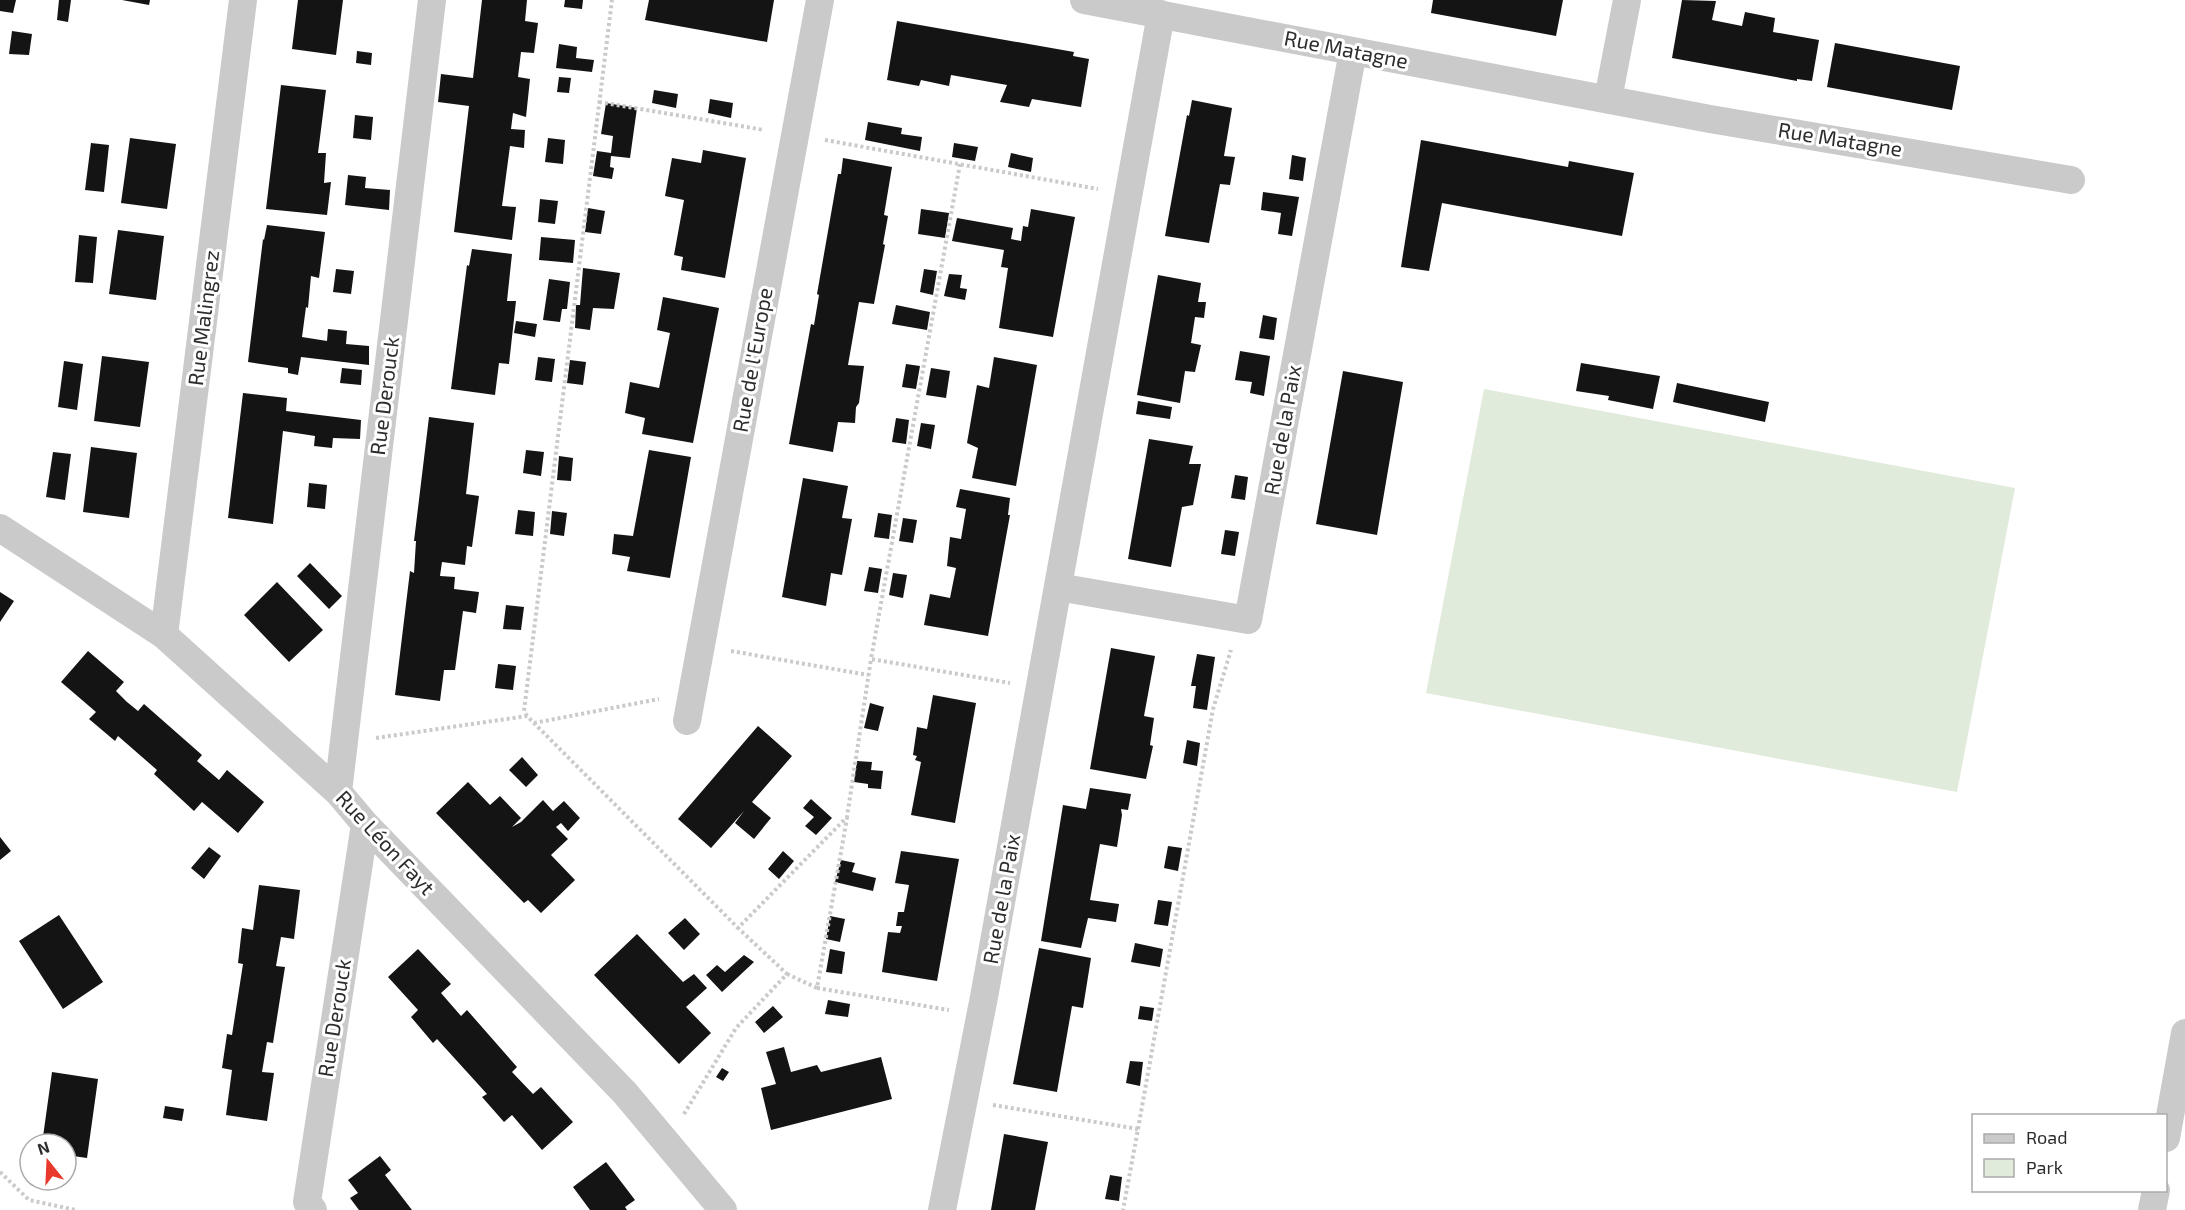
<svg xmlns="http://www.w3.org/2000/svg" width="2185" height="1210" viewBox="0 0 2185 1210" font-family="'Exo 2',sans-serif">
<rect width="100%" height="100%" fill="#fff"/>
<!-- green -->
<path fill="#e1ebdb" d="M1484,389l531,99 -58,304 -531,-99z"/>
<!-- building -->
<path fill="#141414" d="M0,0h16l-3,13 -13,-2z
M59,0h12l-3,22 -11,-2z
M122,0h28l-1,5z
M298,0h45l-7,55 -44,-6z
M482,0h45l-2,21 13,2 -4,30 -13,-1 -3,25 12,2 -4,38 -13,-4 -2,16 14,1 -1,18 -14,-2 -8,60 14,1 -4,33 -58,-8 15,-126 -31,-4 3,-28 32,4z
M565,0h18l-1,9 -18,-2z
M649,0h125l-7,42 -122,-22z
M1433,0h130l-7,36 -125,-23z
M1682,0l34,1 -4,19 30,6 3,-14 30,6 -2,14 46,8 -7,41 -15,-2v2l-125,-23z
M897,21l177,31 -1,4 16,3 -8,48 -49,-8 -3,8 -29,-5 7,-17 -56,-10 -2,11 -28,-6 -2,6 -32,-6z
M12,31l20,3 -3,21 -20,-1z
M1835,43l125,23 -8,44 -125,-23z
M559,44l18,3 -1,11 18,2 -2,12 -36,-4z
M357,51l15,2 -1,12 -15,-2z
M559,77l12,1 -2,15 -12,-1z
M281,85l45,5 -8,63h8l-2,30 7,-1 -4,33 -61,-6z
M654,90l24,4 -2,14 -24,-5z
M710,99l23,4 -2,15 -23,-5z
M1192,100l40,8 -8,48 11,1 -5,28 -10,-1 -11,59 -44,-7 22,-121 2,1z
M606,103l31,5 -7,50 -19,-2 -1,11 4,1 -2,11 -19,-3 4,-25 14,2 2,-17 -12,-2z
M355,115l18,2 -2,23 -18,-2z
M868,122l34,6 -1,6 21,3 -2,14 -55,-11z
M130,138l46,6 -9,65 -46,-6z
M548,138l17,2 -2,24 -18,-2z
M1421,140l147,27 1,-6 65,12 -12,63 -180,-33 -13,68 -28,-4z
M91,143l18,2 -5,47 -19,-2z
M954,143l24,4 -3,14 -23,-4z
M703,150l43,8 -21,120 -44,-8 2,-13 -9,-2 10,-55 -19,-4 7,-38 29,5z
M1011,153l22,5 -2,14 -23,-5z
M1292,155l14,3 -3,23 -14,-2z
M843,158l49,9 -8,48 4,1 -5,28 2,1 -11,59 -15,-2 -11,63 16,1 -5,37 -3,4 -1,16 -17,-1 -5,30 -44,-8 22,-120 3,1 5,-30 -2,-1 21,-120h3z
M348,175l18,2 -1,11 25,2 -1,20 -44,-5z
M1263,192l36,5 -7,39 -14,-2 3,-21 -20,-3z
M540,199l18,2 -3,23 -17,-2z
M588,208l17,3 -4,23 -16,-2z
M921,209l28,4 -4,25 -27,-4z
M1031,209l44,8 -22,120 -54,-9 9,-60 -7,-1 3,-17 -52,-9 5,-23 56,10 -2,11 10,2 2,-15 5,1z
M267,225l58,7 -6,46 -8,-2 -3,32 -2,-1 -4,30 25,4 1,-12 19,2 -1,13 23,2v19l-68,-8 -3,18 -10,-2v-5l-40,-6 15,-123 1,1z
M118,230l46,6 -8,64 -47,-6z
M79,235l18,2 -4,46 -18,-1z
M541,237l34,3 -2,23 -34,-3z
M472,249l40,5 -5,47h9l-7,63 -10,-1 -4,32 -44,-6 16,-124 2,1z
M583,268l37,5 -6,36 -21,-1 -3,22 -15,-2 1,-23h4z
M336,269l18,2 -3,23 -18,-2z
M924,269l13,2 -4,24 -13,-3z
M949,274l13,1 -2,13 7,1 -2,11 -21,-4z
M1158,275l43,8 -3,19h8l-2,16 -9,-1 -4,26 10,2 -6,27 -10,-1 -5,32 -43,-8z
M549,279l21,3 -3,27h-5l-2,13 -17,-2z
M663,297l56,11 -26,135 -51,-9 3,-16 -20,-5 5,-31 29,6 11,-55 -13,-3z
M896,305l34,7 -3,18 -35,-6z
M1263,315l14,3 -3,22 -15,-2z
M516,321l21,3 -2,13 -21,-4z
M1240,351l30,5 -6,40 -14,-3 2,-11 -17,-2z
M102,356l47,6 -9,65 -46,-6z
M538,357l17,2 -3,23 -17,-2z
M994,357l43,8 -21,121 -44,-8 6,-30 -11,-5 10,-58 12,3z
M570,360l16,2 -3,23 -16,-2z
M64,361l19,3 -6,46 -19,-3z
M1581,363l79,13 -7,33 -45,-9 1,-4 -33,-5z
M906,364l14,2 -4,23 -14,-2z
M342,368l20,2 -1,15 -21,-2z
M931,368l19,3 -4,27 -20,-3z
M1343,371l60,11 -26,153 -61,-11z
M1677,383l92,19 -4,20 -92,-20z
M243,393l44,5 -1,13 75,9 -1,19 -27,-1 -1,10 -18,-2 1,-10 -32,-5 -10,93 -45,-6z
M1138,401l34,6 -2,12 -34,-5z
M429,417l45,6 -8,71 13,2 -7,51 -5,-1 -2,19 -23,-3 -2,14 15,1 -1,12 25,3 -3,21 -13,-2 -8,59h-11l-4,31 -45,-6 15,-124 4,2 2,-32h-2z
M896,418l13,2 -3,24 -14,-2z
M921,423l14,2 -4,24 -14,-3z
M1149,439l44,7 -4,18h12l-8,41 -11,2 -11,60 -43,-8z
M91,447l46,6 -8,65 -46,-6z
M526,450l18,2 -3,24 -18,-3z
M649,450l42,7 -21,121 -43,-7 3,-14 -18,-3 2,-20 19,2z
M53,452l18,2 -6,46 -19,-3z
M559,456l14,2 -2,23 -14,-1z
M1235,475l13,2 -3,23 -14,-2z
M803,478l45,8 -6,32 10,1 -10,56 -11,-2 -5,33 -44,-9z
M309,483l18,2 -2,24 -18,-2z
M960,489l50,9 -2,17h2l-22,121 -64,-11 6,-31 20,4 6,-30 -9,-2 3,-29 11,2 5,-30 -10,-2z
M518,510l17,2 -2,24 -18,-2z
M552,511l15,2 -3,23 -14,-2z
M878,513l14,2 -3,24 -15,-2z
M903,518l14,2 -4,23 -14,-2z
M1225,530l14,2 -4,24 -14,-2z
M310,563l32,33 -13,13 -32,-33z
M869,567l13,2 -4,24 -14,-2z
M893,573l14,2 -4,23 -14,-3z
M277,582l46,48 -34,32 -45,-47z
M0,592l14,9 -14,21z
M506,605l18,2 -3,23 -18,-1z
M1111,648l44,8 -11,60 10,2 -4,27 3,1 -7,33 -56,-10z
M88,651l36,31 -8,9 11,11 11,9 6,-7 58,51 -5,6 22,19 8,-10 37,32 -26,31 -36,-31 -8,9 -40,-37 3,-4 -39,-34 -3,5 -26,-22 7,-7 -35,-30z
M1197,654l18,3 -8,53 -14,-2 3,-22h-5z
M498,664l18,2 -3,24 -18,-2z
M933,695l43,8 -21,120 -44,-8 10,-53 -6,-2 2,-4 -4,-1 4,-28 10,2z
M870,703l14,4 -6,24 -14,-3z
M758,726l34,30 -40,46 19,16 -17,21 -19,-16 9,-12 -33,37 -33,-29z
M1187,740l13,3 -3,23 -14,-3z
M522,757l16,18 -12,12 -17,-17z
M857,761l15,1 -1,8 12,1 -2,18 -13,-1v-4l-14,-2z
M468,782l22,23 10,-9 21,22 -9,9 9,-5 22,-22 10,11 11,-10 16,17 -12,13 -7,-8 -5,4 12,12 -17,16 24,25 -34,33 -13,-13 -4,3 -88,-90z
M1090,788l41,6 -3,16 -7,-1 1,6 -5,32 -17,-3 -10,56 29,4 -3,18 -28,-4 -7,30 -40,-7 22,-136 23,4z
M811,799l21,19 -16,17 -11,-9 9,-9 -11,-9z
M0,837l11,14 -11,9z
M1168,846l14,2 -4,23 -14,-3z
M209,847l12,9 -17,23 -13,-11z
M783,851l11,10 -15,18 -11,-10z
M901,851l58,8 -22,122 -55,-9 6,-40 12,1 2,-7h-6l2,-14h6l5,-27 -14,-2z
M841,860l14,3 -3,9 24,6 -3,13 -38,-9z
M259,885l41,5 -6,49 -13,-2 -5,29 9,1 -12,76 -6,-1 -5,30 12,1 -7,48 -41,-6 6,-45 -10,-2 5,-34 5,1 11,-71 -5,-1 4,-35 11,2z
M1158,900l14,2 -4,24 -14,-2z
M59,915l44,67 -40,27 -44,-68z
M830,916l15,3 -5,23 -14,-3z
M685,918l15,16 -16,16 -16,-17z
M637,934l46,48 11,-8 13,14 -21,19 25,26 -32,31 -85,-89z
M1135,943l28,6 -3,18 -29,-5z
M1039,948l52,10 -8,50 -11,-2 -15,86 -44,-8z
M418,949l33,35 -10,9 20,23 6,-6 50,57 -5,5 21,22 8,-7 32,35 -31,28 -30,-35 -8,7 -22,-25 5,-3 -50,-55 -4,4 -22,-26 7,-7 -30,-33z
M830,949l15,3 -3,22 -16,-2z
M744,955l10,7 -32,30 -16,-17 11,-10 8,7z
M828,1000l22,4 -2,13 -23,-3z
M773,1006l10,11 -19,16 -9,-11z
M1140,1006l14,2 -2,13 -14,-2z
M784,1047l7,25 26,-7 4,7 60,-15 11,42 -121,31 -10,-42 15,-4 -10,-32z
M1130,1061l13,1 -3,24 -14,-3z
M722,1068l7,4 -6,9 -7,-4z
M52,1072l46,7 -11,79 -21,-3v-11h-24z
M165,1106l19,3 -2,12 -19,-3z
M1004,1134l44,8 -13,68h-44z
M380,1156l11,14 -6,5 27,35h-53l-9,-12 8,-5 -10,-13z
M606,1162l29,38 -10,7 2,3h-37l-17,-23z
M1110,1175l12,2 -3,24 -14,-2z"/>
<g fill="none" stroke-linecap="round" stroke-linejoin="round">
<!-- path -->
<path stroke="#cacaca" stroke-width="4" stroke-dasharray="3 3" stroke-linecap="butt" d="M599,102l165,28
M825,140l273,49
M960,164l-89,495 139,24
M731,651l137,24
M527,716l-3,-5 88,-711
M534,723l125,-24
M376,738l151,-22 211,212 109,-111 24,-158
M787,974l30,14 30,-170
M817,988l132,22
M993,1105l145,24 -15,81
M684,1114l52,-86 51,-54 -49,-46
M1138,1129l75,-420 18,-59
M0,1172l29,28 47,10"/>
<!-- street -->
<path stroke="#cacaca" stroke-width="28" d="M1084,0l626,119 361,61
M1608,99l19,-99
M0,528l164,107 174,157 27,32 260,269 98,117
M1058,587l190,33 105,-569
M164,635l79,-635
M687,721l133,-721
M338,792l94,-792
M2166,1138l19,-105
M313,1210l-6,-8 58,-378
M942,1210l42,-213 177,-983
M2152,1210l4,-20"/>
</g>
<g text-anchor="middle" stroke-width="6" stroke-linejoin="round" paint-order="stroke">
<!-- street labels -->
<g font-size="21" fill="#2d2d2d" stroke="#fff">
<text transform="translate(1346 50) rotate(11)" y="7">Rue Matagne</text>
<text transform="translate(1840 140) rotate(9)" y="7">Rue Matagne</text>
<text transform="translate(204 318) rotate(-83)" y="7">Rue Malingrez</text>
<text transform="translate(753 360) rotate(-80)" y="7">Rue de l'Europe</text>
<text transform="translate(385 396) rotate(-83)" y="7">Rue Derouck</text>
<text transform="translate(1283 430) rotate(-80)" y="7">Rue de la Paix</text>
<text transform="translate(385 843) rotate(47)" y="7">Rue Léon Fayt</text>
<text transform="translate(1002 899) rotate(-80)" y="7">Rue de la Paix</text>
<text transform="translate(335 1018) rotate(-81)" y="7">Rue Derouck</text>
</g>
</g>
<!-- legend -->
<rect x="1972" y="1114" width="195" height="78" fill="#ffffff" stroke="#ababab" stroke-width="1.5"/>
<rect x="1984" y="1134" width="30" height="9" fill="#cacaca" stroke="#ababab" stroke-width="1.5"/>
<text x="2026" y="1144" font-size="18" fill="#2d2d2d">Road</text>
<rect x="1984" y="1159" width="30" height="18" fill="#e1ebdb" stroke="#ababab" stroke-width="1.5"/>
<text x="2026" y="1174" font-size="18" fill="#2d2d2d">Park</text>
<!-- north arrow -->
<g transform="translate(48 1162) rotate(342)"><circle r="28" fill="#ffffff" stroke="#ababab" stroke-width="1.5"/>
<path d="M0-4.5L10 22L0 15L-10 22Z" fill="#e8392c"/>
<text y="-9" font-size="16" font-weight="bold" text-anchor="middle" fill="#2d2d2d">N</text>
</g>
</svg>
